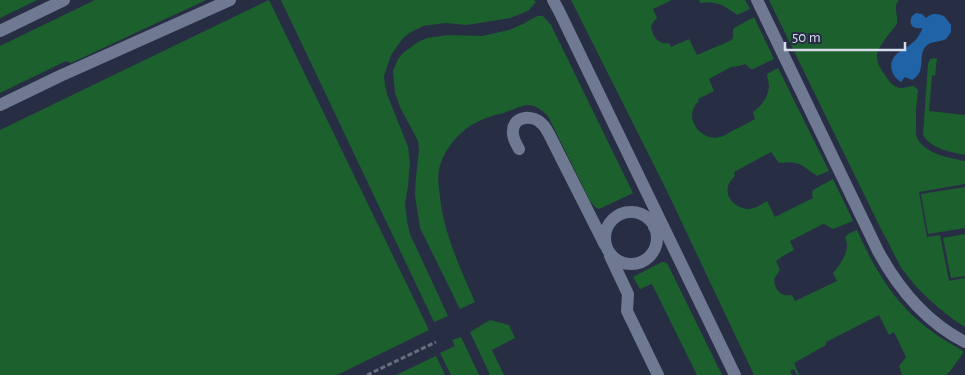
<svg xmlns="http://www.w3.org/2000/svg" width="965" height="375" viewBox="0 0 965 375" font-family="'Alegreya Sans',sans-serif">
<rect width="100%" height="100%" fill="#272e44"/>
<!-- green -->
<path fill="#1c602e" d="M0,0h37l-37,18z
M95,0h111l-135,63 -5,-2 -66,32v-47z
M269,0l160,330 -92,45h-337v-245z
M281,0h253l2,2 -8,9 -18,7 -43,7 -22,-2 -22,3 -12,6 -8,6 -12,17 -7,21 1,9 2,9 21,53 2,15 -2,24 -3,18 2,17 3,13 38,82 -14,6z
M571,0h101l-19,9 4,9 -3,3 -3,5c1,10 7,19 18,17l2,4 18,-8 8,16 33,-14c6,-4 1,-8 4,-13l20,-11 20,42 -21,10h-2l-6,-5 -6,2 -8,1 -22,12 5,12 -16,8 1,2c-18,16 3,41 20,36 4,0 8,-3 11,-5 8,-4 17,-8 25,-13l-2,-7c8,-5 15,-15 16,-25 0,-5 -2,-9 -2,-13l11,-6 51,103 -12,5c-16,-11 -17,-16 -38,-13l-8,-11 -37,20 1,4c-3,3 -6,6 -7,10 -3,13 9,23 21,23 6,0 13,-5 18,-8l8,16 38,-19 -1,-4 1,-4 20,-11 20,42 -20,8 -9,-5h-1l-33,17 4,9 -11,6 -7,5 4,9 -6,9c1,11 6,18 18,16l3,6 42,-20 -4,-8c6,-7 14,-18 14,-27 0,-3 -1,-6 -2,-9l3,-3 9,-4c18,40 37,73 73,100 10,8 22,14 33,21v2l-12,17 -5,5h-44l-3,-9 7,-9 -12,-25 -5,3 -10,-20 -53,27v3l-32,18 5,12h-2l-3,-6 -4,2 2,4h-38l-88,-186z
M699,0h46l5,9 -13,6c-11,-9 -22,-15 -37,-12z
M769,0h130c-7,8 0,15 -2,24 -6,8 -20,23 -20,33 0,6 4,13 8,18 3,5 7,11 14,13 5,1 10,-2 15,-2l4,4 -2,20v24c4,19 33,24 49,27v23l-46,8 8,45 13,-2 9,46 16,-3v49c-24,-15 -46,-35 -63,-58 -7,-12 -13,-26 -20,-38z
M537,16h6l8,9 82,168 -34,16 -4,-2 -5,-6 -42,-85c-20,-20 -26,-8 -48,-2 -16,3 -32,11 -43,23 -9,10 -16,21 -18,33 -2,9 0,18 1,27 4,37 20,71 35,105l-15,7 -40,-81 -5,-33 1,-18 3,-27 -1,-9 -17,-32 -6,-16 -2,-22 5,-12 5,-6 15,-11 9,-4 21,-3 34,1 27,-6 14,-6z
M937,58l-2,18 -3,-1 -3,36 36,4v40c-14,-3 -34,-6 -42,-20l5,-71 2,-5z
M965,187v41l-37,6 -7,-40z
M965,234v42l-14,2 -8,-40z
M662,262l5,1 55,112h-25l-45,-91 -12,5 -7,-12z
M490,320l19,5 6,13 -23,12 12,25h-14l-20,-43z
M461,337l18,38h-28l-11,-22 15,-7 -3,-6z
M436,356l9,19h-49z"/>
<!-- water -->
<path fill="#2064a7" d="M916,13l6,1 4,4c5,-5 11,-5 18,-2l7,9v7l-5,7c-6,3 -14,2 -19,6 -11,10 1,26 -15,35l-7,-3 -4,5c-11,-7 -14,-21 -2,-30 4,-3 9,-5 13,-9 5,-3 7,-8 10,-13v-2c-9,1 -14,-3 -10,-12z"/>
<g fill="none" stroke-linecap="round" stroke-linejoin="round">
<!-- path -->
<path stroke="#666d80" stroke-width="3" stroke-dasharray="5 2.5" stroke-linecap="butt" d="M367,375l69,-33"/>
<!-- minor -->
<path stroke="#707992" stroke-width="12" d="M553,0l6,11 103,213
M757,0l121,251c20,37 48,71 87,91
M0,31l64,-31
M0,105l60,-29 170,-76
M519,149c-3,-5 -7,-13 -6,-19 1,-15 21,-15 29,-6 3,2 5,7 7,10l56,111
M605 238a26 26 0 1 1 52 0a26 26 0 1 1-52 0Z
M654,227l8,-3 73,151
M610,256l18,38 -1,17 31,64"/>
</g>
<!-- scale -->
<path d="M785 42v8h120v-8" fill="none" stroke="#d7dcea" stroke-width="2.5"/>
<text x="792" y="42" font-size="15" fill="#d7dcea" stroke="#272e44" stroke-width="4" paint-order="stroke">50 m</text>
</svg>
